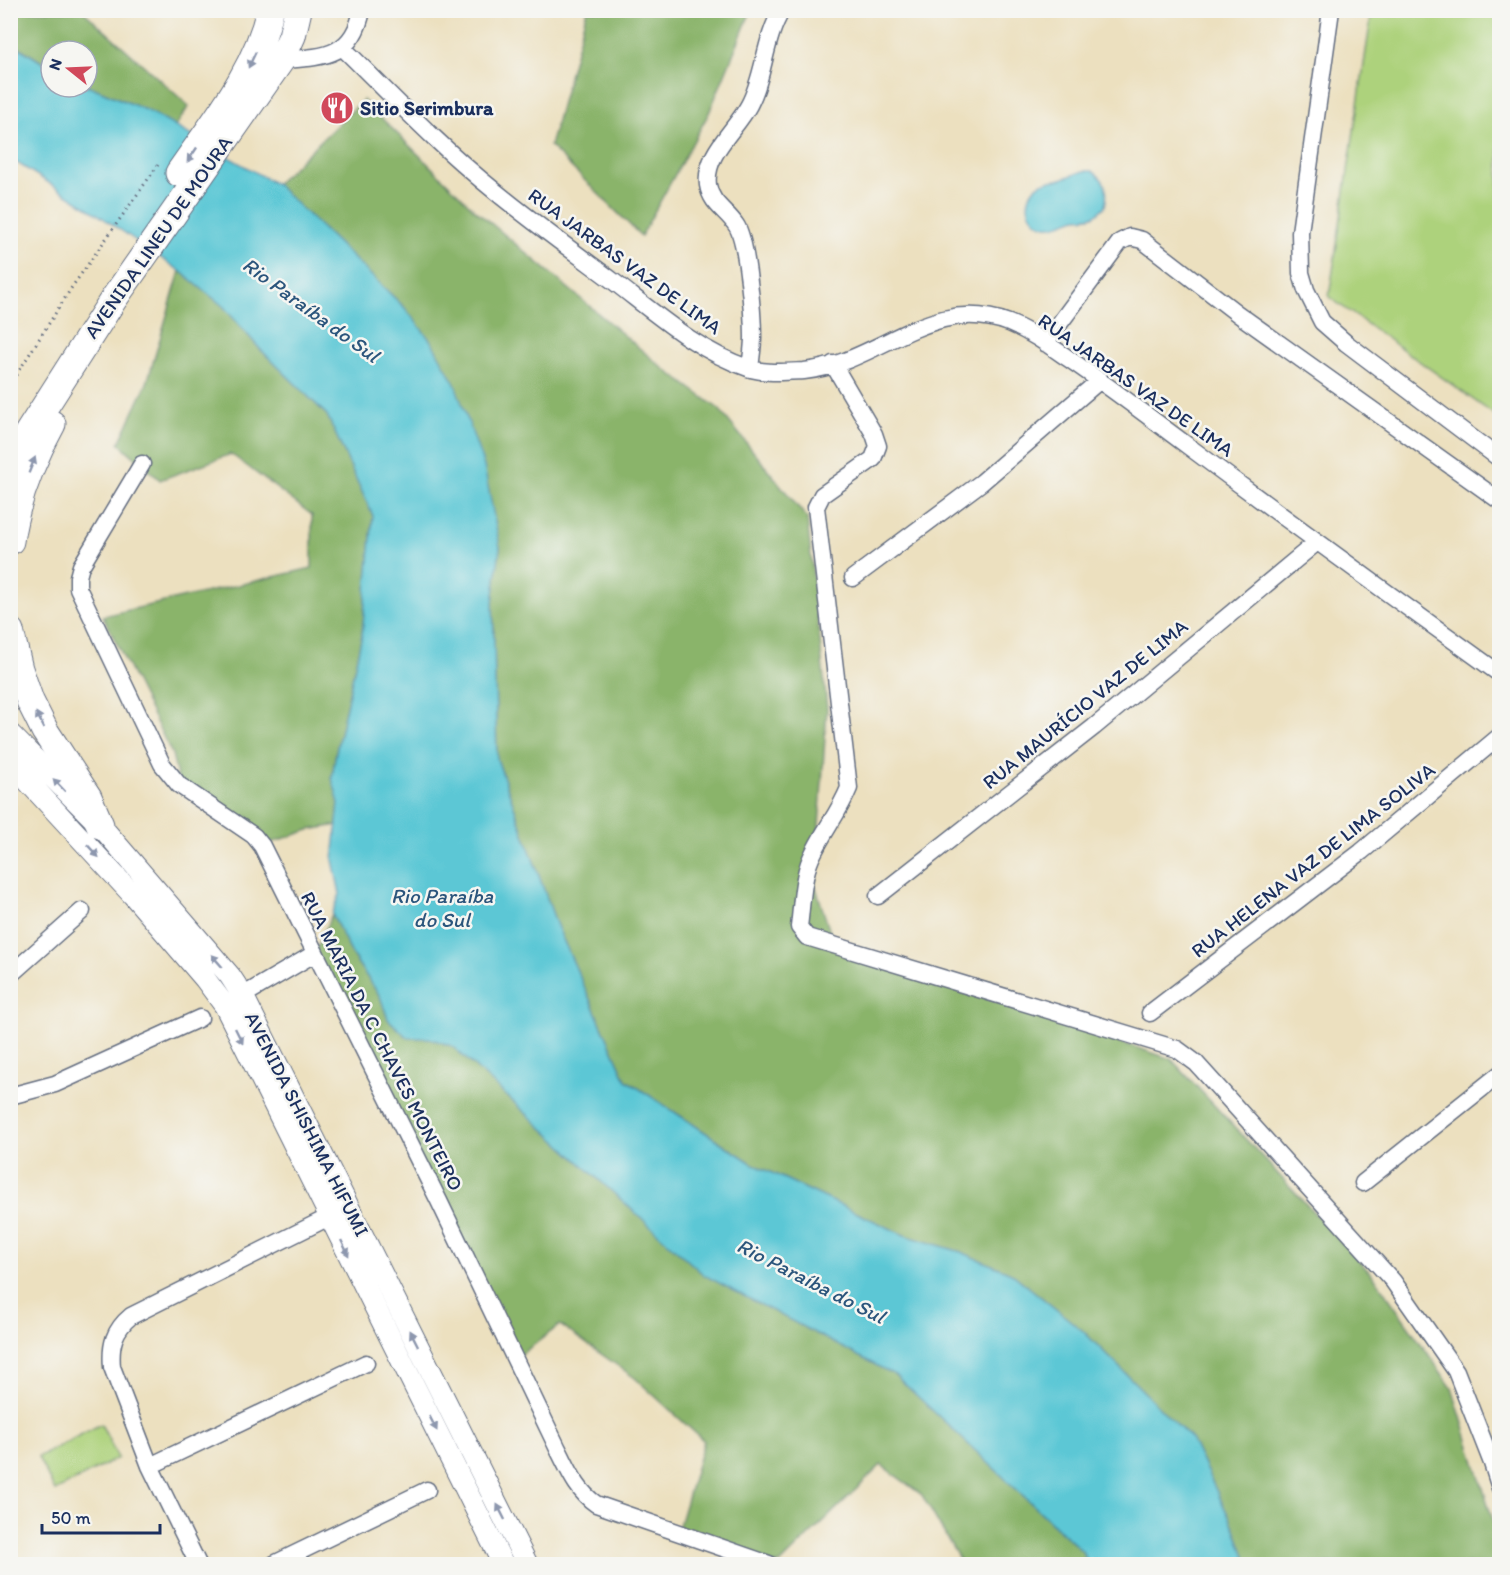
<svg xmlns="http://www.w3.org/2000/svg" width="1510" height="1575" viewBox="0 0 1510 1575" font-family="Itim,sans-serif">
<rect width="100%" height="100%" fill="#f6f6f2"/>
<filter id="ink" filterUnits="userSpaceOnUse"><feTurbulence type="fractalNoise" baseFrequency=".0167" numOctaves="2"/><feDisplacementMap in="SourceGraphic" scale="12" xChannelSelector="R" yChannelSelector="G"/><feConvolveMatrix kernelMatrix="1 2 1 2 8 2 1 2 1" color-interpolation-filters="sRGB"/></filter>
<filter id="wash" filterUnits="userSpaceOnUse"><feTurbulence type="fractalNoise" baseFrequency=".008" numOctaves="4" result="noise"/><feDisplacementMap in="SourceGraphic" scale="24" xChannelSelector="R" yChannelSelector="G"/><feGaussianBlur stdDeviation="1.35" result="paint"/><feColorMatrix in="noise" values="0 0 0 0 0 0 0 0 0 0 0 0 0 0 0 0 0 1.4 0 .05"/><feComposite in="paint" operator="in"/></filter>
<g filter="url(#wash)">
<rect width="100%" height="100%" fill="#ece0bf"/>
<!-- green -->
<path fill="#add27b" stroke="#64806c" stroke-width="1.5" d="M1372,11h127v407l-170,-121z
M101,1424l17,34 -63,33 -17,-34z"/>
<!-- forest -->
<path fill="#8ab46b" stroke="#527264" stroke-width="1.5" d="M587,10l164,1 -42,102 -68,123 -91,-90z
M10,11h73l106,95 -14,21 -27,-16 -61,-26v-34h-36v17l-40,-26z
M363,100l111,109 189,159 56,41 88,109 20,190 -12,177 20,63 336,111 204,219 77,110 47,152v24h-251l-13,-35 -44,-90 -108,-108 -72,-58 -50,-21 -57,-17 -151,-71 -127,-84 -69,-154 -60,-167 -4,-157 7,-55 -95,-239 -129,-124z
M180,271l43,35 37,43 67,66 46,101 -11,119 -26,117 -4,25 7,26 -2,22 -28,5 -47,16 -83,-61 -7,-31 -69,-138 209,-48v-53l-81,-61 -71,26 -41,-37 28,-60z
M332,914l21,42 27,40 8,23 20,18 21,1 23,8 252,229 191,100 187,176 7,13h-127l-40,-69 -41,-30 -101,99h-13l-90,-32 27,-91 -69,-63 -75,-53 -45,34 -201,-405z"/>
<!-- water -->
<path fill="#5cc7d5" stroke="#3c7b9a" stroke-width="1.5" d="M10,42l41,26v19h36v-2l61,26 128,73 129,124 26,33 24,43 29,82 16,81 -7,55 4,157 60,167 69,154 127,84 151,71 57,17 50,21 72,58 108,108 44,90 13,35h-159l-7,-13 -187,-176 -191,-100 -252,-229 -23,-8h-21l-20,-19 -8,-23 -27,-40 -21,-42 8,-20 -7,-34 6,-57 -7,-25 4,-26 26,-117 11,-119 -46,-101 -67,-66 -37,-43 -43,-35 -96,-66 -73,-46z
M1083,171h9c14,9 17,18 13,35 -3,3 -6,7 -10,9 -5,3 -13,2 -18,3 -10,2 -21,10 -31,8 -21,-5 -24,-31 -6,-42 5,-3 11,-3 17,-4 9,-2 18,-6 26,-9z"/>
</g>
<g filter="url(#ink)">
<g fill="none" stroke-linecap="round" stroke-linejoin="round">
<!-- minor casing -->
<g stroke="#646d80" stroke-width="19">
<path id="minor" d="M1331,10l-31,222 1,41 5,17 16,32 24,21 154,116
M343,48c50,49 98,100 153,144 38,31 78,60 117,89 42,32 84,70 135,87 18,6 37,4 56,3 74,-7 127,-78 205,-48 22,9 41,23 60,36 41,28 80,58 119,87 103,77 207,153 312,228
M281,60c41,-3 72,-2 81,-50
M1045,343l75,-101 10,-5 12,3 96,74 262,187
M833,364l41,70 4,12 -5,13 -51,36 -6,12 33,281c-10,25 -27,45 -38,70 -9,21 -9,46 -12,69l8,10 370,112 19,14 197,218 63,90 36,92 8,25
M750,369c1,-11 3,-21 3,-32 0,-22 -6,-97 -17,-112 -10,-15 -25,-21 -28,-40 -4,-31 28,-55 41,-80 16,-30 15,-66 33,-95
M142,464l-61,102 -3,11v11l84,176 17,21 75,51 8,10 177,355 119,248c11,21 18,41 38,55l173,60
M853,578l129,-96 118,-102
M878,896l216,-169 223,-185
M10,975l72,-64
M232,1002l82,-48
M1150,1013l211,-161 139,-116
M10,1096l45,-12 145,-66
M1363,1183l137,-109
M150,1466l216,-103
M198,1564l-48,-98 -38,-99c-2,-22 2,-37 19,-51l198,-99
M274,1564l153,-74"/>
</g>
<!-- tertiary casing -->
<g stroke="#646d80" stroke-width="23">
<path id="tertiary" d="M10,734l90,91 130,151 13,20 284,568
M10,762l123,133 72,84 20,27 278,558"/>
</g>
<!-- primary casing -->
<g stroke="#646d80" stroke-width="29">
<path id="primary" d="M179,173c35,-51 77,-101 91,-163
M10,461l103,-161 168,-240 11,-24 6,-26
M10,541c6,-41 22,-81 42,-117
M10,631l9,38 11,32 15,30 43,66 12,28"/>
</g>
<!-- path -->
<path stroke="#646d80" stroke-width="3" stroke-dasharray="1.5 4.5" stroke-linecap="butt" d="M10,385l62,-98 86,-122"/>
<!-- minor -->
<use href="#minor" stroke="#fff" stroke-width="16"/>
<!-- tertiary -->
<use href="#tertiary" stroke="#fff" stroke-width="21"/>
<!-- primary -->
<use href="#primary" stroke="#fff" stroke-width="27"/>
</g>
<!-- one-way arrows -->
<defs><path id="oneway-solid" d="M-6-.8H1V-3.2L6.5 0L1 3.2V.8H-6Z" transform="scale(1.5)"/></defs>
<g fill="#8d97ae">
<use href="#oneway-solid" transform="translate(252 60) rotate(115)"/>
<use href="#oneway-solid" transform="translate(192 155) rotate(124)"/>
<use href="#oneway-solid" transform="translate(32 465) rotate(-68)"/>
<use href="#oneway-solid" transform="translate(40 720) rotate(-117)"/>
<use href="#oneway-solid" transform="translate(59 785) rotate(-134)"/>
<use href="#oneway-solid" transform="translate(93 851) rotate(47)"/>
<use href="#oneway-solid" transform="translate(217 961) rotate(-131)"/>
<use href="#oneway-solid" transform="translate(239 1036) rotate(64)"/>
<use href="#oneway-solid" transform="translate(345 1248) rotate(64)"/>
<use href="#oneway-solid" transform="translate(414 1338) rotate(-117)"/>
<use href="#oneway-solid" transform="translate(433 1423) rotate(63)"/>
<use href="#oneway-solid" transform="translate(501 1512) rotate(-117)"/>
</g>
</g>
<!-- icons -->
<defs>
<g id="restaurant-disc" transform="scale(1.725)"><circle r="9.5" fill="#d1495b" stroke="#f6f6f2"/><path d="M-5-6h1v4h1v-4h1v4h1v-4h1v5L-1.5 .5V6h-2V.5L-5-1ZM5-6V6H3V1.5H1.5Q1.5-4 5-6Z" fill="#fff"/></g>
</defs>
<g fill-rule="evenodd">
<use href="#restaurant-disc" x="337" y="108"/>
</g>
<g text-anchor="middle" stroke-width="5" stroke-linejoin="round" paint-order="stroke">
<!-- poi labels -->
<g font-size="20" font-weight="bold" fill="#1b2f5e" stroke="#f6f6f2" text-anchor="start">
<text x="360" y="115">Sitio Serimbura</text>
</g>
<!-- street labels -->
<g font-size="20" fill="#1b2f5e" stroke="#f6f6f2">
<text transform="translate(158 237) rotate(-55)" y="7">AVENIDA LINEU DE MOURA</text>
<text transform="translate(625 261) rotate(36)" y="7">RUA JARBAS VAZ DE LIMA</text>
<text transform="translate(1136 385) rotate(35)" y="7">RUA JARBAS VAZ DE LIMA</text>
<text transform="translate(1085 704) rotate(-39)" y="7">RUA MAURÍCIO VAZ DE LIMA</text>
<text transform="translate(1313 860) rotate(-38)" y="7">RUA HELENA VAZ DE LIMA SOLIVA</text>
<text transform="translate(382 1041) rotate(63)" y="7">RUA MARIA DA C CHAVES MONTEIRO</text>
<text transform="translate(307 1124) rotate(63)" y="7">AVENIDA SHISHIMA HIFUMI</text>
</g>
<!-- water labels -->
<g font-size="21" font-style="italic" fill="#2b557c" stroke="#f6f6f2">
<text transform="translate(311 310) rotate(36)" y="7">Rio Paraíba do Sul</text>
<text x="442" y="903">Rio Paraíba<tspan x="442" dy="24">do Sul</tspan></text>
<text transform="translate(811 1281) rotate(27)" y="7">Rio Paraíba do Sul</text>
</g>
</g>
<!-- margin -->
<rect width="1510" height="1575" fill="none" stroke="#f6f6f2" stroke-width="36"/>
<!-- north arrow -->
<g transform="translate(69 69) rotate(288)"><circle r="28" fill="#f6f6f2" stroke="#9ea6b7" stroke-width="1.5"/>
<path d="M0-4.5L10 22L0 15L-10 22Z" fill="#d1495b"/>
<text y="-9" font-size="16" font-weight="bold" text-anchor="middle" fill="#1b2f5e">N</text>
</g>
<!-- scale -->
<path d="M42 1524v9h118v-9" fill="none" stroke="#1b2f5e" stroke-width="3"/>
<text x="51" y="1524" font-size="18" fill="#1b2f5e" stroke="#f6f6f2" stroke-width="4.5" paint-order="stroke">50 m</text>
</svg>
